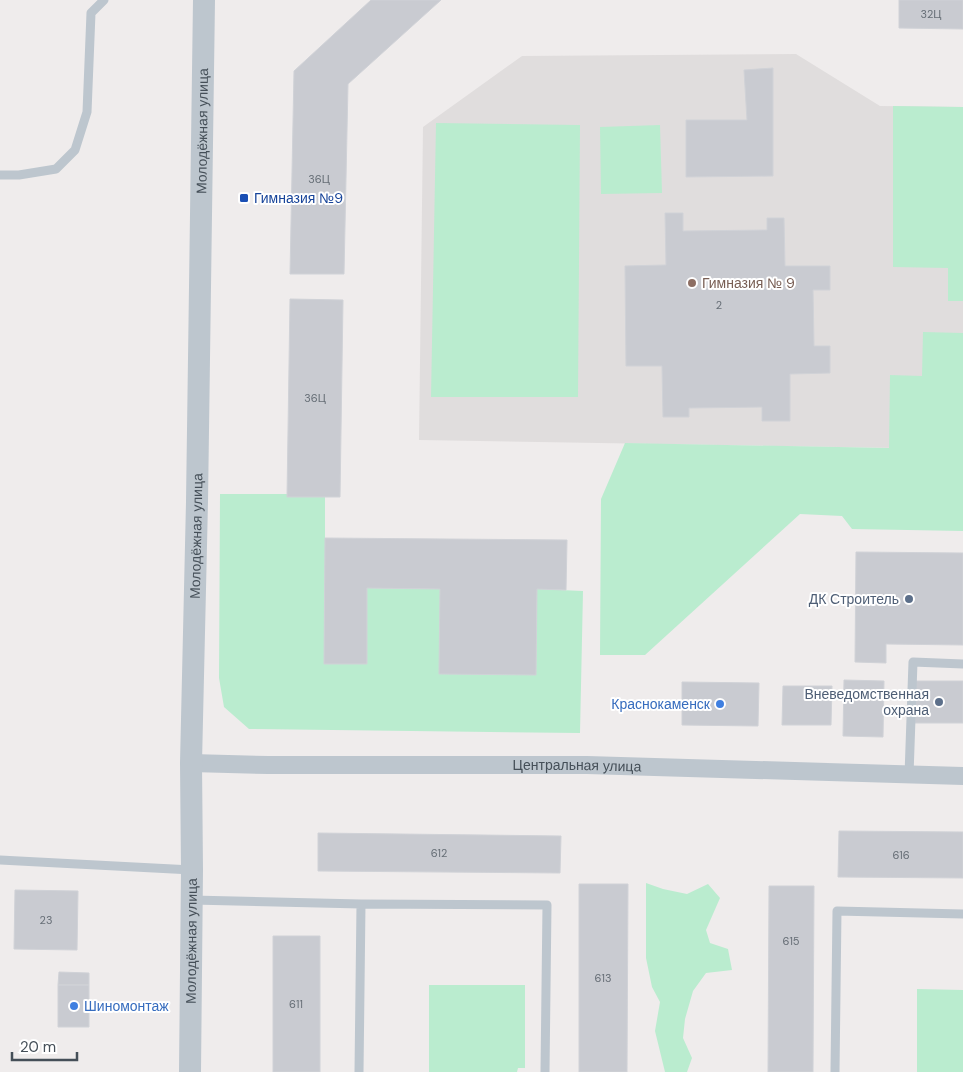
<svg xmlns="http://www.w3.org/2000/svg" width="963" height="1072" viewBox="0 0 963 1072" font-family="'DM Sans',sans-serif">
<rect width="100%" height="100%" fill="#efecec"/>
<!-- education -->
<path fill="#e0dddd" d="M796,54l84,52 83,1v342l-544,-9 4,-313 99,-71z"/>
<!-- green -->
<path fill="#baeccf" d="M893,106l70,1v194h-15v-33l-55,-1z
M436,123l144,2 -2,272h-147z
M660,125l2,68 -61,1 -1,-67z
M923,332l40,1v198l-111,-2 -10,-13 -42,-2 -155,141h-45l1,-156 24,-56 264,5 1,-73 32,1z
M220,494h105v170h42v-76l73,1 96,86 1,-86 46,2 -3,142 -331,-4 -25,-22 -5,-29z
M646,883l17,6 24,5 21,-10 12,14 -14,32 4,13 18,6 4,21 -26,3 -13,18 -8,28 -2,19 9,20 -5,14h-22l-10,-41 5,-29 -8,-15 -6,-29z
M429,985h96v83h-7l-1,4h-88z
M917,989l46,1v82h-46z"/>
<!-- building -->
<path fill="#c9cbd1" stroke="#d0d2d7" d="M371,0h70l-93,84 -4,190h-54l4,-203z
M899,0h64v29l-64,-1z
M773,68v108l-87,1v-57h61l-3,-50z
M665,213h18v18l84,-1v-12h17l1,48h45v24h-17l1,56h16v27l-40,1v47h-28v-14l-73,1v9h-26l-1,-51h-36l-1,-100 41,-1z
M290,299l53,1 -3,197h-53z
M325,538l242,2 -1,50 -29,-1 -1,86 -97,-1 1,-85 -73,-1v76h-43z
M856,552l107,1v92l-77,-1v19l-31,-1z
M844,680l40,1 -1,56 -40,-1z
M915,681h48v42h-48z
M682,682l77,1 -1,43 -76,-1z
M783,686h49l-1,39h-49z
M839,831l124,1v46l-125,-1z
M318,833l243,3 -1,37 -242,-2z
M579,884h49l-1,188h-48z
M769,886h45l-1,186h-45z
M15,890l63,1 -1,59 -63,-1z
M273,936h47v136h-47z
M59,972l30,1v12h-31z
M58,985h31v42h-31z"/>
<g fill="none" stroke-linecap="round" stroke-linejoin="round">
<!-- service -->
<path stroke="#bdc6ce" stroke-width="9" d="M0,175h19l37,-6 19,-19 12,-38 4,-99 13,-13
M909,775l4,-113 50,2
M0,860l192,10
M192,900l169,4 186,1 -2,167
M359,1072l2,-168
M835,1072l2,-161 126,3"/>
<!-- minor -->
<path stroke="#bdc6ce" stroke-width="18" id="s1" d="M191,763l77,2h319l376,11"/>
<!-- tertiary -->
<path stroke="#bdc6ce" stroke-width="22" id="s2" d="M190,1072l2,-202 -1,-107 6,-261 7,-502"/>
</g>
<!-- markers -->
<rect fill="#1a4fb4" stroke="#fff" stroke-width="2" x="239" y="193" width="10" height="10" rx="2.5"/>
<circle fill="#8d6e63" stroke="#fff" stroke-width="2" cx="692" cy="283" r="5"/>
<g fill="#5c6f8a" stroke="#fff" stroke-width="2">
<circle cx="909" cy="599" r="5"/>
<circle cx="939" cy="702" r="5"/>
</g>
<g fill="#3f7fe0" stroke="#fff" stroke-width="2">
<circle cx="720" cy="704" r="5"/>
<circle cx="74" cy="1006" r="5"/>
</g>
<g text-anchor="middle" stroke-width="4" stroke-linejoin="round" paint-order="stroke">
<!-- number labels -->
<g font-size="11" fill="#666e76">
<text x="931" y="18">32Ц</text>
<text x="319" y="183">36Ц</text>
<text x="719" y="309">2</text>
<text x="315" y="402">36Ц</text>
<text x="439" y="857">612</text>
<text x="901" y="859">616</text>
<text x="46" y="924">23</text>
<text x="791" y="945">615</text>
<text x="603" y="982">613</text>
<text x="296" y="1008">611</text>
</g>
<!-- street labels -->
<g font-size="14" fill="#454f58" stroke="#fff">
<text dy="5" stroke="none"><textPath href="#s2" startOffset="941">Молодёжная улица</textPath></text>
<text dy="5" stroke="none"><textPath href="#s2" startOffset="536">Молодёжная улица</textPath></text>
<text dy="5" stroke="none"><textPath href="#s1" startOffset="386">Центральная улица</textPath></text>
<text dy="5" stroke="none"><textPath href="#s2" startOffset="131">Молодёжная улица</textPath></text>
</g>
<!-- transit labels -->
<g font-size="14" fill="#164399" stroke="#fff" text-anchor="start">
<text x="254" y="203">Гимназия №9</text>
</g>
<!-- education labels -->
<g font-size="14" fill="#785e54" stroke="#fff" text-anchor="start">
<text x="702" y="288">Гимназия № 9</text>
</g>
<!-- service labels -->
<g font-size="14" fill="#4e5e75" stroke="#fff" text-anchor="end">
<text x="899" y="604">ДК Строитель</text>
<text x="929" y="699">Вневедомственная<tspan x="929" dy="16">охрана</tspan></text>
</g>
<!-- shop labels -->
<g font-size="14" fill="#366cbe" stroke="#fff" text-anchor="end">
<text x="710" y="709">Краснокаменск</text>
<text x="84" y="1011" text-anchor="start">Шиномонтаж</text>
</g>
</g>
<!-- scale -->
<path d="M12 1052v8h65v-8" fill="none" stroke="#454f58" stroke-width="2.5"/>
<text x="20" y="1052" font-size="15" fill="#454f58" stroke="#ffffff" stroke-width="4" paint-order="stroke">20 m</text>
</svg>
